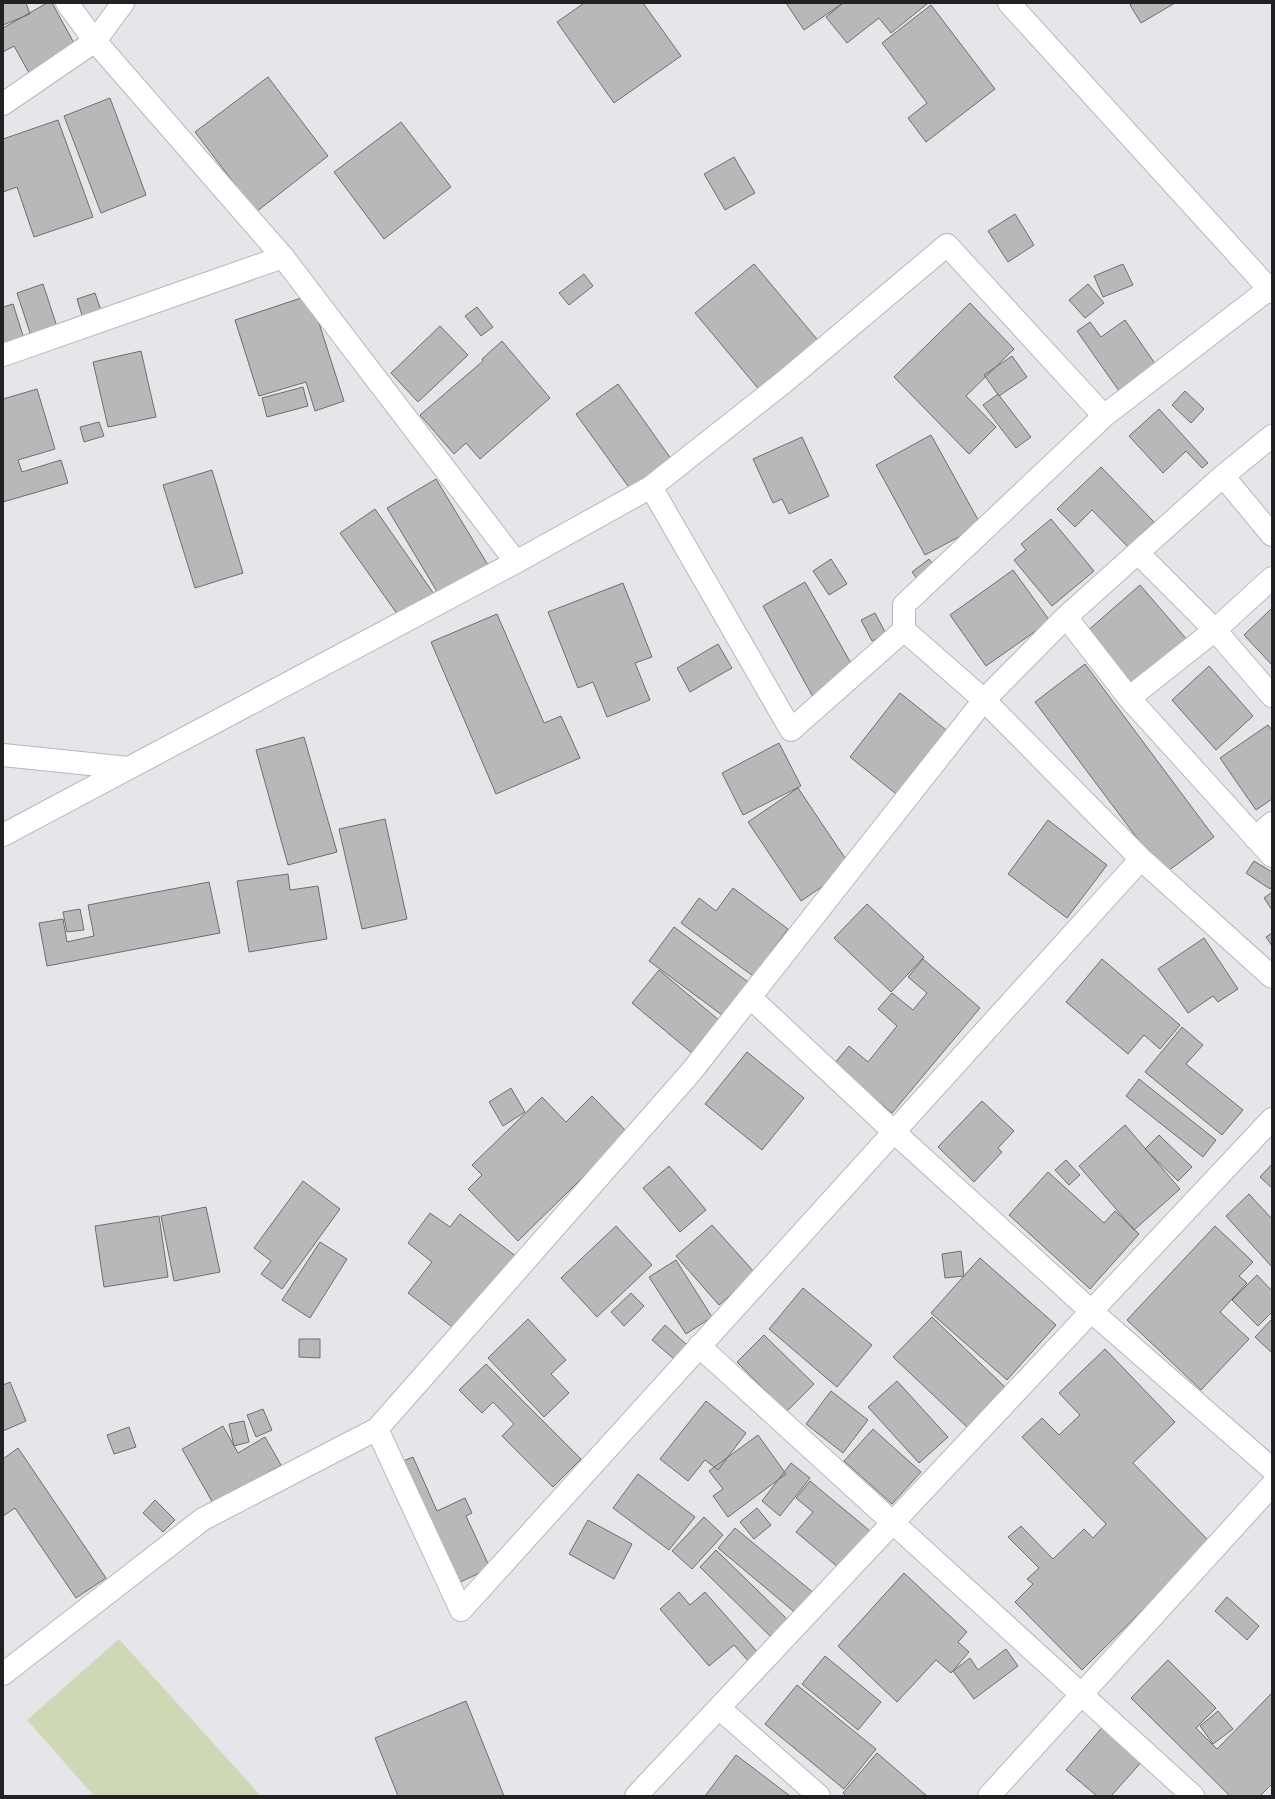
<svg xmlns="http://www.w3.org/2000/svg" width="1275" height="1799" viewBox="0 0 1275 1799" font-family="'Zilla Slab',serif">
<rect width="100%" height="100%" fill="#e6e6ea"/>
<!-- green -->
<path fill="#ced8b5" d="M119,1639l142,157h-167l-67,-76z"/>
<!-- building -->
<path fill="#bab7b9" stroke="#706d6f" d="M3,3h23l4,11 -27,11z
M47,3h5l28,51 -47,26 -19,-34 -11,6v-24z
M584,3h59l38,53 -67,47 -57,-81z
M786,3h57l-39,27z
M843,3h83l1,1 -36,29 -12,-15 -32,25 -21,-26z
M1133,3h42l-34,20 -11,-18z
M931,5l64,84 -69,53 -18,-24 19,-15 -45,-60z
M268,77l60,79 -72,56 -61,-80z
M110,98l36,97 -45,18 -37,-97z
M58,120l35,97 -59,20 -17,-50 -14,5v-53z
M401,122l50,65 -67,52 -50,-67z
M734,157l21,36 -30,17 -21,-36z
M1015,214l19,31 -26,17 -20,-31z
M754,264l72,86 -59,49 -72,-86z
M1123,264l10,21 -30,12 -9,-21z
M584,274l9,12 -24,19 -10,-12z
M43,284l17,52 -26,9 -17,-52z
M1088,284l16,19 -19,15 -16,-18z
M95,293l9,26 -19,6 -8,-26z
M310,295l34,106 -29,10 -9,-29 -47,14 -24,-76z
M970,303l44,46 -48,47 30,31 -27,27 -75,-77z
M13,304l13,41 -20,7 -3,-10v-35z
M477,307l16,20 -12,9 -16,-20z
M1125,320l31,45 -37,26 -42,-60 13,-9 11,15z
M440,326l28,29 -50,47 -27,-29z
M502,341l48,57 -70,61 -14,-16 -12,11 -34,-39 63,-54 -1,-2z
M141,351l15,66 -48,10 -15,-65z
M1012,356l15,21 -28,19 -15,-21z
M618,384l56,79 -41,30 -57,-79z
M303,387l5,19 -41,11 -5,-19z
M37,389l18,60 -37,11 4,12 39,-12 7,23 -65,19v-103z
M1185,391l19,18 -13,14 -19,-18z
M998,394l33,43 -15,11 -33,-43z
M1159,409l49,54 -6,5 -16,-17 -23,22 -34,-37z
M99,422l5,14 -20,6 -4,-15z
M931,435l50,90 -56,30 -49,-90z
M802,437l27,59 -40,18 -7,-15 -9,4 -20,-44z
M1101,467l53,55 -26,25 -36,-37 -17,17 -18,-18z
M212,470l31,103 -48,15 -32,-103z
M436,479l52,86 -49,30 -52,-87z
M375,509l59,85 -34,24 -60,-85z
M1051,519l43,52 -42,35 -38,-46 12,-10 -5,-6z
M831,559l16,25 -18,11 -16,-24z
M929,559l11,15 -17,13 -11,-15z
M1013,570l37,51 -64,45 -36,-51z
M805,582l52,92 -43,25 -51,-93z
M623,583l29,74 -17,6 15,37 -43,17 -14,-35 -15,6 -30,-76z
M1140,585l49,57 -55,48 -49,-57z
M1272,608v57l-28,-30z
M875,613l11,21 -14,7 -11,-21z
M497,614l47,109 17,-7 19,42 -84,36 -65,-152z
M718,644l14,24 -42,24 -13,-24z
M1085,664l129,173 -50,37 -129,-172z
M1209,666l44,50 -37,34 -44,-50z
M900,693l51,41 -51,63 -50,-40z
M1268,725l4,5v69l-16,11 -36,-52z
M304,737l33,115 -49,13 -32,-115z
M779,743l22,43 -58,29 -21,-42z
M798,788l53,79 -50,34 -53,-79z
M385,819l22,100 -45,10 -23,-100z
M1048,820l59,45 -40,53 -59,-44z
M1254,861l18,11v14l-2,3 -24,-16z
M288,874l2,16 28,-4 9,53 -78,13 -12,-71z
M209,882l11,51 -173,33 -8,-43 24,-4 4,23 27,-6 -6,-31z
M733,888l55,41 -35,47 -72,-53 18,-25 17,13z
M1272,892v18l-8,-12z
M867,904l57,53 -33,35 -57,-54z
M80,909l4,21 -17,2 -4,-20z
M674,927l74,55 -26,33 -73,-54z
M1272,933v13l-6,-9z
M1204,938l34,51 -20,13 -5,-6 -25,17 -30,-44z
M923,959l57,49 -88,105 -58,-49 15,-18 19,16 29,-36 -19,-17 14,-16 21,17 14,-17 -19,-16z
M1102,959l78,66 -20,24 -16,-14 -16,19 -62,-52z
M659,970l61,51 -27,33 -61,-51z
M1182,1027l21,18 -17,19 57,46 -21,25 -77,-63z
M747,1052l57,46 -42,52 -57,-46z
M1139,1079l77,61 -13,17 -77,-61z
M511,1088l14,24 -22,14 -14,-24z
M592,1096l36,37 -110,108 -50,-52 14,-14 -10,-10 70,-68 24,25z
M982,1101l32,30 -16,17 4,4 -28,30 -36,-35z
M1125,1125l55,64 -46,41 -55,-64z
M1159,1135l33,32 -14,14 -33,-32z
M1066,1160l14,15 -11,10 -14,-15z
M1272,1164v24l-12,-11z
M669,1166l37,44 -26,22 -37,-44z
M1048,1172l56,51 11,-12 24,23 -49,55 -81,-74z
M303,1181l37,28 -58,80 -21,-15 10,-13 -17,-13z
M1249,1194l23,25v48l-46,-51z
M206,1207l14,65 -46,9 -13,-65z
M430,1213l20,14 10,-13 57,43 -57,76 -52,-40 24,-31 -24,-19z
M159,1216l9,61 -64,10 -9,-61z
M712,1225l43,48 -36,32 -43,-49z
M616,1226l36,39 -55,52 -36,-39z
M1215,1226l38,36 -14,14 8,7 -27,29 29,27 -48,51 -74,-70z
M320,1242l27,17 -37,59 -28,-18z
M961,1251l3,25 -19,2 -3,-24z
M980,1258l76,67 -49,55 -76,-67z
M676,1260l36,57 -26,17 -37,-57z
M1257,1275l15,16v21l-14,14 -26,-26z
M803,1288l69,57 -35,42 -68,-58z
M631,1293l13,13 -20,20 -13,-14z
M932,1317l73,70 -38,40 -74,-70z
M528,1319l38,41 -15,14 18,19 -25,24 -56,-59z
M1272,1319v34l-17,-16z
M665,1325l22,20 -13,14 -22,-19z
M764,1335l50,49 -28,28 -49,-50z
M299,1339h21v19l-21,-1z
M1105,1349l70,73 -42,41 76,78 -23,22 2,2 -106,105 -67,-68 18,-18 -6,-5 12,-11 -31,-31 13,-11 32,33 31,-30 9,9 13,-14 -84,-87 20,-19 17,17 21,-20 -21,-22z
M486,1364l95,95 -28,28 -51,-51 12,-12 -21,-22 -11,11 -23,-23z
M897,1381l51,56 -29,26 -51,-56z
M10,1382l16,39 -23,10v-46z
M831,1391l37,29 -25,33 -37,-29z
M706,1401l40,32 -28,37 -13,-10 -17,21 -28,-22z
M263,1409l9,21 -16,7 -9,-22z
M244,1421l5,21 -15,4 -5,-22z
M223,1426l15,27 27,-16 16,28 -68,38 -31,-54z
M129,1427l7,20 -22,7 -7,-19z
M873,1429l48,43 -29,32 -48,-43z
M758,1435l28,39 -58,43 -15,-21 10,-7 -14,-18z
M18,1448l88,130 -30,20 -61,-90 -12,8v-57z
M413,1457l24,54 28,-13 7,15 -6,3 24,52 -38,18 -56,-122z
M791,1463l19,15 -30,38 -18,-15z
M638,1474l57,43 -26,33 -56,-42z
M810,1481l60,50 -31,37 -43,-36 17,-20 -17,-14z
M155,1500l20,20 -12,12 -20,-19z
M757,1508l14,17 -17,14 -14,-17z
M704,1517l19,18 -31,34 -20,-18z
M588,1520l44,24 -18,35 -45,-25z
M735,1528l80,66 -17,21 -80,-67z
M716,1550l75,73 -17,17 -74,-73z
M904,1573l63,59 -9,10 11,10 -18,21 -15,-13 -39,42 -59,-56z
M679,1592l11,13 15,-13 55,63 -10,8 -16,-18 -25,21 -49,-57z
M1227,1597l32,29 -12,14 -32,-29z
M1006,1649l12,17 -44,33 -21,-28 17,-13 8,12z
M825,1656l56,46 -23,28 -56,-46z
M1168,1660l48,48 -20,20 21,21 55,-56v91l-12,12h-30l-99,-98z
M797,1685l79,64 -32,40 -79,-65z
M466,1701l38,95h-106l-23,-58z
M1218,1711l15,18 -20,15 -13,-18z
M1105,1724l40,34 -34,38h-14l-31,-26z
M877,1753l50,43h-81l-3,-3z
M736,1755l54,41h-85z"/>
<g fill="none" stroke-linecap="round" stroke-linejoin="round">
<!-- minor casing -->
<g stroke="#b7b7ba" stroke-width="24">
<path id="minor" d="M67,3l28,38 188,216 233,305
M1009,3l263,289
M3,104l92,-63 28,-38
M3,355l280,-98
M1223,476l49,59
M651,487l140,243 113,-100v-25l200,-189 165,-127
M1138,553l77,77 57,66
M1066,617l63,81 143,158
M904,630l80,70 157,159 131,118
M1129,698l86,-68 57,-52
M3,755l126,13
M3,835l513,-273 135,-75 133,-105 163,-137 157,171
M1255,838l17,-15
M750,997l144,135 197,179 181,158
M699,1346l494,450
M377,1429l84,181 680,-751
M3,1674l200,-155 174,-90 314,-357 293,-372 82,-83 157,-141 49,-40
M719,1708l100,88
M636,1796l636,-677
M989,1796l283,-311"/>
</g>
<!-- minor -->
<use href="#minor" stroke="#fff" stroke-width="22"/>
</g>
<!-- border -->
<rect width="1275" height="1799" fill="none" stroke="#212123" stroke-width="8"/>
</svg>
